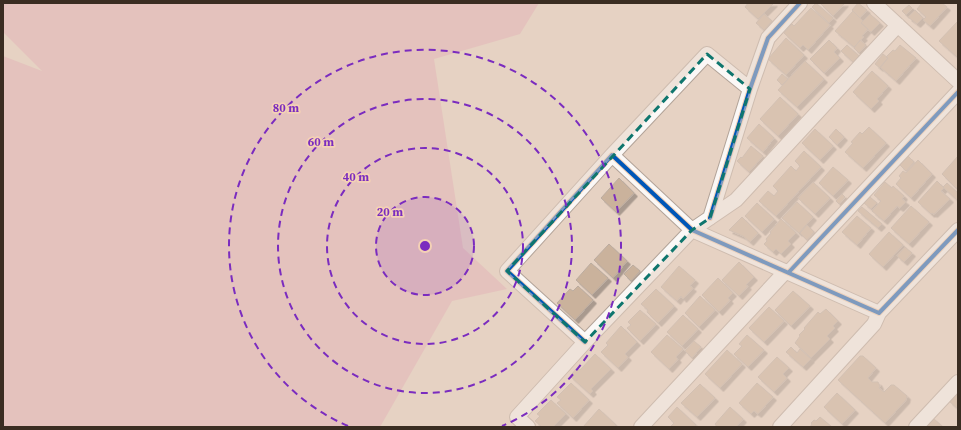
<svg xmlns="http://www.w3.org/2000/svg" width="961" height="430" viewBox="0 0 961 430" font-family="'Source Serif 4',serif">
<defs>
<filter id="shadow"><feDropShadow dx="3.5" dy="3.5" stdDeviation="0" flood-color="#0004"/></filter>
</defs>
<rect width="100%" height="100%" fill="#e6d2c3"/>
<!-- green -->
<path fill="#e3b0b6" d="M3,3h536l-19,31 -86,25 29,189 44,41 -55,12 -72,126h-377v-371l39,15 -39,-39z"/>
<!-- building -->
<path fill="#cab29c" stroke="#bbaca0" filter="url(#shadow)" d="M748,3h26l-16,16 -13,-12z
M816,3l17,15 -4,5 -17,-16z
M820,3h25l-12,13z
M858,3l9,7 -7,8 -8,-8z
M922,3h20l5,4 -17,19 -7,-6 3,-3 -9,-8z
M909,5l3,3 -6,7 -4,-4z
M811,8l19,17 -22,25 -5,-5 -3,3 -16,-15 8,-9 2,2z
M915,10l8,8 -6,6 -9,-7z
M853,11l10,10 -2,2 7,6 -6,7 2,1 -10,10 -19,-16z
M764,14l8,7 -8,9 -8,-7z
M870,14l10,9 -9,9 -10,-9z
M958,21v34l-1,2 -18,-16z
M786,38l18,17 -18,20 -18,-16z
M829,40l8,8 -3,4 6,6 -16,15 -14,-14z
M860,40l6,5 -7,8 -5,-5z
M847,45l12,11 -6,6 -12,-11z
M900,45l16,13 -20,23 -16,-14 8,-9 -2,-1 7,-7 2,1z
M883,54l5,4 -8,10 -5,-4z
M805,61l19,18 -27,28 -19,-17z
M872,71l16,15 -11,13 2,2 -8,8 -18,-17z
M782,74l6,5 -6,6 -5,-5z
M780,97l18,17 -20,22 -18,-17z
M759,124l15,14 -11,14 -16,-14z
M869,127l17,16 -23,25 -18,-16 8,-9 -2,-1 9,-10 2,2z
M815,129l18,17 -13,14 -18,-17z
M836,129l8,8 -7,8 -8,-8z
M751,146l12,10 -14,16 -12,-11 4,-4 1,1z
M804,151l17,16 -45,49 -17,-15 9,-10 6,5 4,-5 -5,-5 18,-20 5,5 4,-5 -5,-5z
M908,156l6,6 -8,9 -6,-6z
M958,156v30l-2,2 -14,-14z
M918,160l14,14 -21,24 -15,-14 5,-6 -2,-2 4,-5 3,2z
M833,167l15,13 -15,16 -14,-13z
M619,178l15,15 -18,19 -15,-14z
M937,181l7,7 -3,3 9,8 -16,15 -2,-1 -1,1 -13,-12z
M813,182l17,16 -15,16 -17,-16z
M885,182l7,6 1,-2 11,10 -2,3 4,3 -6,6 -3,-2 -13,15 -12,-10 9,-10 -7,-6z
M947,183l11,10v8l-15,-14z
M842,194l3,3 -6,7 -3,-3z
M870,197l7,6 -6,6 -7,-6z
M797,202l16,15 -14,16 -17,-15z
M757,203l17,16 -12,13 -17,-16z
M911,206l18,16 -20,22 -18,-16z
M862,207l20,17 -4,4 -20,-17z
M857,216l14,12 -14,17 -15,-13z
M742,217l16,16 -8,9 -7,-6 -14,-6z
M781,219l15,14 -8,8 3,3 -10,10 -5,-5 -3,3 -9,-8 3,-3 -1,-2 5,-6 -1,-1z
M807,225l7,7 -7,8 -7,-7z
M889,232l14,13 -20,22 -14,-13z
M609,244l18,17 -14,17 -19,-18z
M905,247l7,6 -8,9 -7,-6z
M739,262l15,15 -8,8 2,1 -9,10 -17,-16z
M591,263l17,15 -16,17 -16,-15z
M633,265l7,6 -9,10 -7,-7z
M679,266l16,14 -5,6 3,2 -10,11 -2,-3 -4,5 -16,-14z
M718,278l15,15 -5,5 2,2 -11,12 -17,-17z
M578,286l15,14 -18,20 -18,-17 13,-14 3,2z
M656,289l18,17 -16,17 -11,-11 1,-2 -7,-6z
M793,291l17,15 -19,20 -16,-16z
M700,296l15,14 -16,17 -14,-14z
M769,307l15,14 -20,21 -15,-14z
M826,309l12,12 -5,5 2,2 -8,8 3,3 -19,19 -16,-15 5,-7 -1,-1 6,-6 -1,-1 14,-16 2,2z
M640,310l16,14 -16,17 -13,-13 4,-3 -3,-3z
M683,315l15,14 -16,17 -15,-14z
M621,326l16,16 -12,12 3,3 -10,11 -17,-16 7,-7 -2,-2z
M667,335l16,14 -7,8 2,2 -9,10 -18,-17z
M747,335l17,15 -16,17 -14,-13 8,-8 -3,-2z
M694,341l7,6 -9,11 -7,-7z
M791,347l6,6 3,-4 11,10 -8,8 -17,-15z
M727,350l15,14 -22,24 -15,-14z
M595,354l16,15 -20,20 2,2 -3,3 -20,-18 7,-8 3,2z
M860,356h3l13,12 -8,10 4,4h6l2,4 -1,2 5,4 7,-7h3l13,11 -1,4 -21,23 -47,-43z
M777,357l12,11 -6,6 4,4 -13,14 -16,-15z
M571,383l18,17 -16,18 -16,-15 4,-3 -4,-3z
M757,383l16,14 -15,17 -4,-3 -3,3 -12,-11z
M700,384l15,14 -18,19 -16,-14z
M957,392l1,1v16l-9,-8z
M837,393l18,17 -13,14 -18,-17z
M551,400l15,14 -13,13h-11l-7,-6 5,-5 -3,-2z
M677,407l19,18 -1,2h-25l4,-4 -6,-6z
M730,407l13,12 -6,7 2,1h-22l-2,-3z
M599,409l17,16 -2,2h-31z
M820,417l12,10h-22l2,-3 -1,-1 3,-3 2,1z
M933,418l10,9 -18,-1z"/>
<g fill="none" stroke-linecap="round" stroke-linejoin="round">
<!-- street casing -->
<g stroke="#b2a398" stroke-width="16">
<path id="street" d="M874,3l84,78
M612,155l95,-101 43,35
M710,218l40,-129 18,-51 32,-35
M789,272l169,-180
M585,342l-78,-71 105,-116 80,75 187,83 79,-83
M528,427l-11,-10 68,-75 107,-112 44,-30 162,-175
M641,427l145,-156
M780,427l94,-103 5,-11
M916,427l42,-45"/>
</g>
<!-- street -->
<use href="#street" stroke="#fbf8f6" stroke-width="14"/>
<!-- cycleway casing -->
<g stroke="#f4d1b5" stroke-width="6">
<path id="cycleway" d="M710,218l40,-129 18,-51 32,-35
M789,272l169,-180
M585,342l-78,-71 105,-116 80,75 187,83 79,-83"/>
</g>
<!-- cycleway -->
<use href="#cycleway" stroke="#0057b8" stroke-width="4"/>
</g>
<!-- marked area -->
<path d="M0 0H961V430H0ZM707,54l43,35 -40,129 -18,12 -107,112 -78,-71z" fill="#e6d2c3" fill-opacity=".55" fill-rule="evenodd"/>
<path fill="none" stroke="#0f766e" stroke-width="3" stroke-dasharray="8 5" stroke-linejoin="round" d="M707,54l43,35 -40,129 -18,12 -107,112 -78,-71z"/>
<!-- distance rings -->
<circle cx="425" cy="246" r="49" fill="#7b2cbf" fill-opacity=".12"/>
<g fill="none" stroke="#7b2cbf" stroke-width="2" stroke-dasharray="7 5">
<circle cx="425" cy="246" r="49"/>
<circle cx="425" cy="246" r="98"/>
<circle cx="425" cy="246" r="147"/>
<path d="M348 426A196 196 0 1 1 502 426"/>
</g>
<circle cx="425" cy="246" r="6" fill="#7b2cbf" stroke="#f4d1b5" stroke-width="2"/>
<g font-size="12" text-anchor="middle" font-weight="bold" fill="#7b2cbf" stroke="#f4d1b5" stroke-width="3.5" stroke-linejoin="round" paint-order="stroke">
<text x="286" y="112">80 m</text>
<text x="321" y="146">60 m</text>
<text x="356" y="181">40 m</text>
<text x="390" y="216">20 m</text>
</g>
<!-- border -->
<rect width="961" height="430" fill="none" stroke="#3a2d22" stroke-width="8"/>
</svg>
